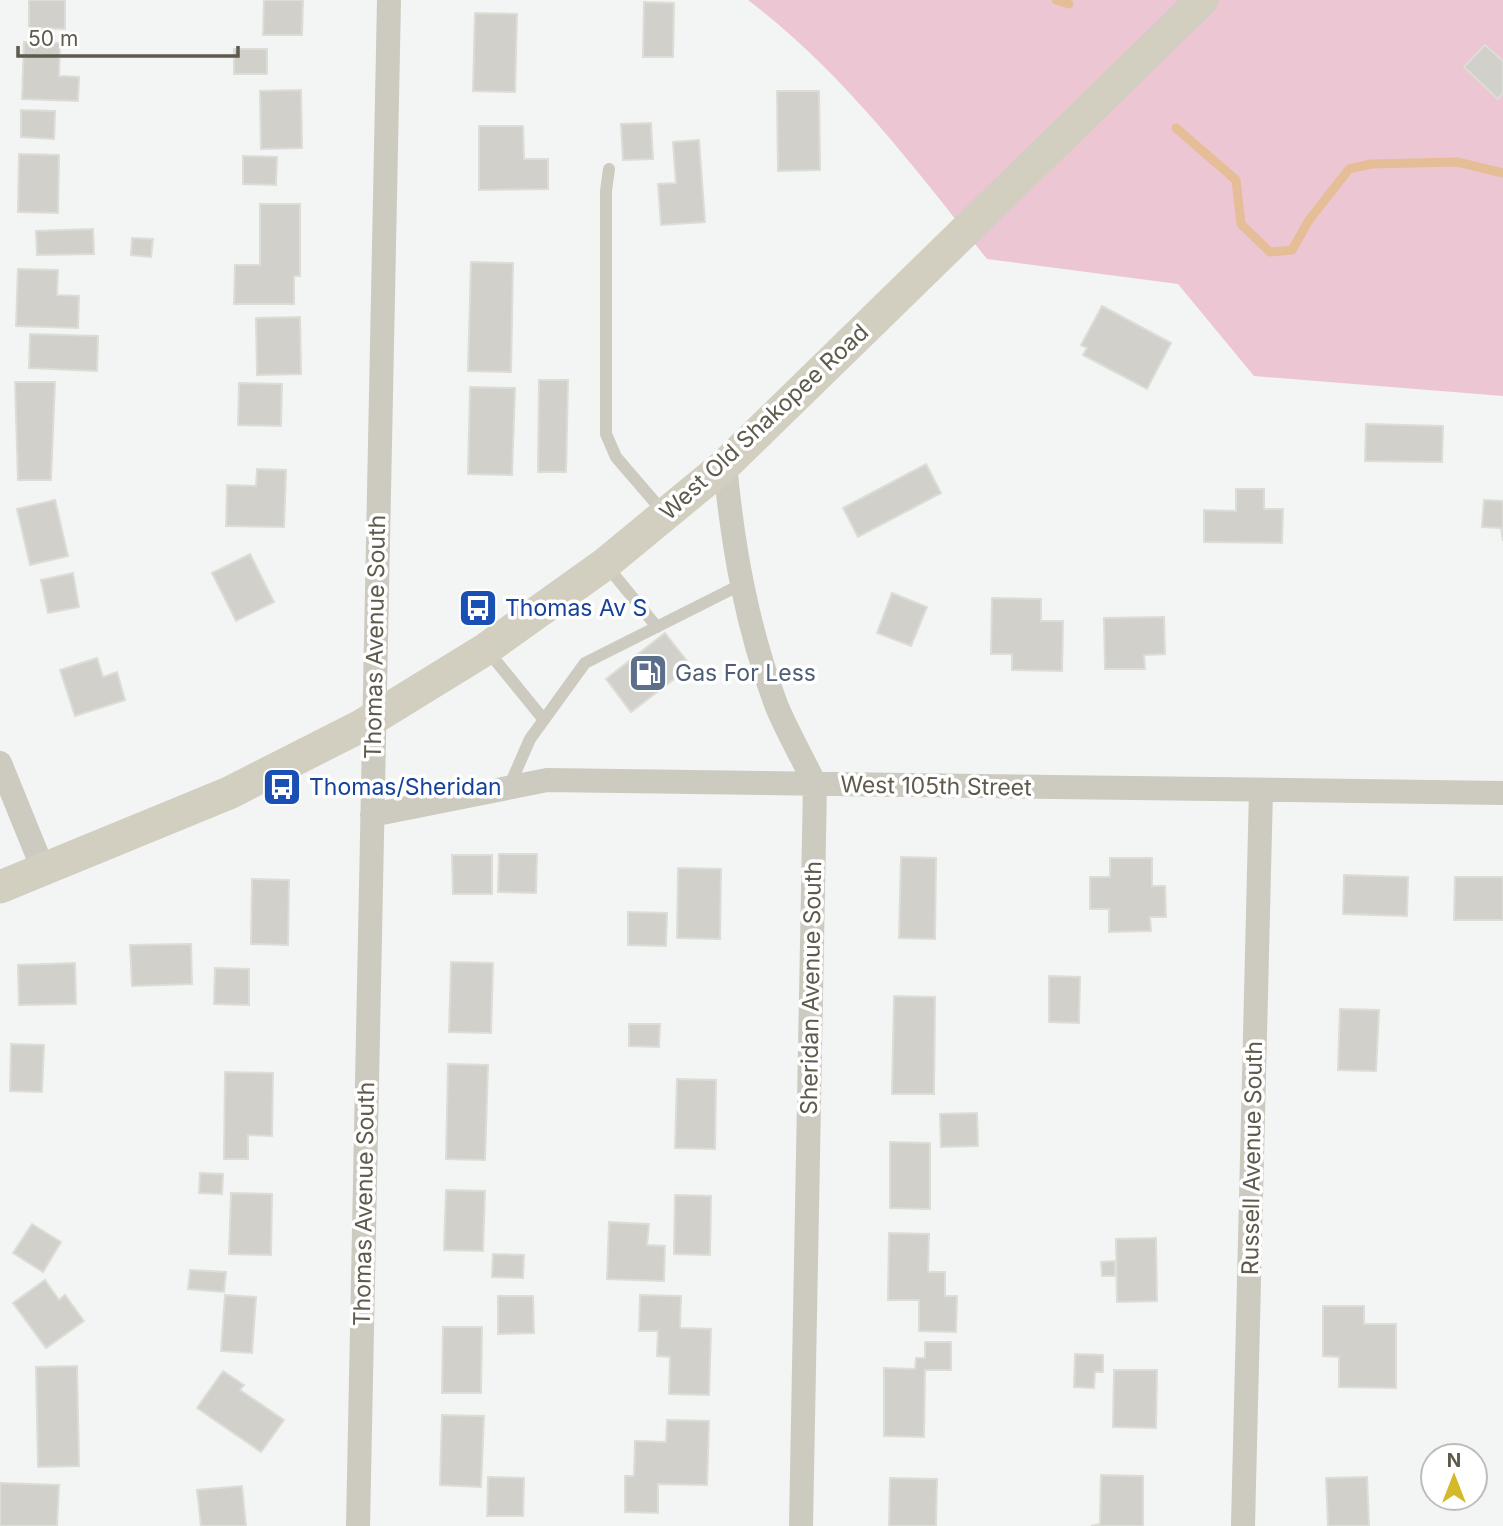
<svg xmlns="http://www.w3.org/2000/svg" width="1503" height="1526" viewBox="0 0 1503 1526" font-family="Inter,sans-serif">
<rect width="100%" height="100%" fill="#f3f4f4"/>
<!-- green -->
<path fill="#edc6d3" d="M748,0h755v396l-249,-20 -76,-92 -191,-25c-73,-92 -144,-187 -239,-259z"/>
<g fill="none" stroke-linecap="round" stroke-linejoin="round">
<!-- stream -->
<path stroke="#e5bd97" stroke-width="9" d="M1056,0l13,4
M1176,128l60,52 5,44 29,28 22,-2 17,-30 40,-51 22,-5 86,-2 46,11"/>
</g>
<!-- building -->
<path fill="#d1d0ca" stroke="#ddddd7" stroke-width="2" d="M29,0h36v29l-36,-1z
M264,0h39l-1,35h-39z
M644,2l30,1 -1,54h-30z
M475,13l42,1 -2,78 -42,-1z
M24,42l36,1 -1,33 20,1 -1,24 -56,-2z
M1485,45l18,16v32l-5,6 -34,-32z
M234,49h33v25h-33z
M301,90l1,58 -41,1 -1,-58z
M777,91h42l1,79 -42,1z
M21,110l34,1 -1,28 -33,-2z
M651,123l2,36 -30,1 -2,-36z
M479,126h44l1,33h24v30l-69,1z
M699,140l6,82 -44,3 -3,-41 18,-1 -3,-41z
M19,154l40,1 -1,58 -40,-1z
M243,156l34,1 -1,28 -33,-1z
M260,204h40v72h-6v28h-60l1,-39h25z
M93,229l1,25 -57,1 -1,-24z
M132,238l21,1 -2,18 -20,-2z
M471,262l42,1 -2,109 -43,-1z
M18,269l40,1 -1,25 22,1 -1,32 -62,-2z
M1102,306l69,37 -24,46 -64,-34 4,-7 -6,-3z
M300,317l1,57 -44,1 -1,-57z
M30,334l68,2 -1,35 -68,-3z
M539,380h29l-2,92h-28z
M15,382h40l-4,98h-33z
M239,383l43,1 -1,42 -43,-1z
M470,387l45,1 -3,87 -44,-1z
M1366,424l77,2 -1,36 -77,-1z
M926,464l15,29 -83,44 -15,-29z
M257,469l29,1 -2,57 -58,-1 1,-41 29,1z
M1236,489h28v20h19l-1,34 -78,-1v-32l32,1z
M55,500l13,56 -38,9 -13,-56z
M1484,500l19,1v40l-2,-13 -19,-1z
M250,554l24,48 -38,19 -24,-48z
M73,573l6,34 -31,6 -7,-33z
M892,593l35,14 -16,39 -34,-13z
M992,598l49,1v22h22l-1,50 -50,-1v-16h-21z
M1164,617l1,37 -21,1 1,14h-40l-1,-51z
M665,633l26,33 -60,46 -25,-33z
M97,658l6,19 14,-5 8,28 -50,16 -15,-46z
M499,854h38l-1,39 -38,-1z
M452,855h40v39h-39z
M901,857l35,1 -1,81 -36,-1z
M1110,858h42v28h13l1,31h-16l1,14 -42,1v-23h-19v-32h20z
M678,868l43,1 -1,70 -43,-1z
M1344,875l64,2 -1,39 -64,-2z
M1455,877h48v43h-49z
M252,879l37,1 -1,65 -37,-1z
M628,912l39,1 -1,33 -38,-1z
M191,944l1,40 -60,2 -2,-41z
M451,962l42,1 -2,70 -42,-1z
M75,963l1,41 -57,1 -1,-40z
M215,968l34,1v36l-35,-1z
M1049,976l31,1 -1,46 -30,-1z
M894,996l41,1 -1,97h-42z
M1340,1009l39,1 -3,61 -38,-1z
M629,1024h31l-1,23 -30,-1z
M11,1044l33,1 -2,47 -32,-1z
M448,1064l40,1 -3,95 -39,-1z
M225,1072l48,1 -1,63 -24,-1v24h-24z
M677,1079l39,1 -1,69 -40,-1z
M977,1113l1,33 -37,1 -1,-33z
M890,1142l40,1v66l-40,-1z
M200,1173l23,1 -1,20 -23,-1z
M446,1190l39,1 -2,60 -39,-1z
M231,1193l41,1 -1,61 -42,-1z
M675,1195l36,1 -1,59 -36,-1z
M609,1222l40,2 -2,21 18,1 -1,35 -57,-2z
M32,1224l29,18 -18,30 -30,-19z
M889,1233l40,1 -1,38h17v24h12l-1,36 -37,-1v-31h-31z
M1156,1238l1,63 -40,1 -1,-63z
M493,1254l31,1 -1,23 -31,-1z
M1115,1261v15h-13l-1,-14z
M190,1270l36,2 -2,20 -36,-3z
M45,1280l14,20 6,-5 19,26 -38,27 -33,-45z
M225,1295l31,2 -4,56 -31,-2z
M640,1295l41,1 -1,32 31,1 -2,66 -40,-1 1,-37 -13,-1 1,-25h-19z
M498,1296h35l1,37 -36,1z
M1323,1306h41v18h32v64l-57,-1v-30l-16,-1z
M443,1327h39l-1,66h-39z
M925,1342h26v28h-26l-1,67 -40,-1v-68l31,1 1,-11h9z
M1075,1354l28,1v17h-8l-1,16 -20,-1z
M77,1366l2,100 -41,1 -2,-100z
M1114,1370h43l-1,58 -43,-1z
M223,1371l21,14 -4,5 44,30 -23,32 -64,-44z
M442,1415l42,1 -3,71 -41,-2z
M667,1420l42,1 -2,64 -49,-1v29l-33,-1v-36h9l1,-35 31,1z
M1101,1475l42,1v50h-52l9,-2z
M488,1477l36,1 -1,38h-36z
M1367,1477l2,49h-41l-2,-48z
M890,1478l47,1 -1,47h-47z
M0,1483l59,2 -2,41h-57z
M242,1486l4,40h-45l-4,-36z"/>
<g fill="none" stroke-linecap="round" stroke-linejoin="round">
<!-- lane -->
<path stroke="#cdcac0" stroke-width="12" d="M609,169l-3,22v243l10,23 49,57
M606,565l51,62
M487,650l57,70
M509,787l21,-48 55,-76 157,-79"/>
<!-- street -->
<path stroke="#cdcac0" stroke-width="24" d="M725,465c8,83 22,163 52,242 11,26 26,52 38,77l-14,742
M0,763l43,106
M372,815l175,-35 956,13
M358,1526l31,-1526
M1243,1526l18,-736"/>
<!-- secondary -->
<path stroke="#d2cec0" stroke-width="33" d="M0,887l229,-94 132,-67 125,-77 119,-85 120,-99 477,-465"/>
</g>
<!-- icons -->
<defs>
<g id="bus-square" transform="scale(2.0125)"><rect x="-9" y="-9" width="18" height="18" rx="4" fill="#1a4fb4" stroke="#fff"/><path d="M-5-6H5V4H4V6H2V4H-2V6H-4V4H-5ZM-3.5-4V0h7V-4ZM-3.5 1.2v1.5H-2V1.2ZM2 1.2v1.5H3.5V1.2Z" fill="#fff"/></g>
<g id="fuel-square" transform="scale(2.0125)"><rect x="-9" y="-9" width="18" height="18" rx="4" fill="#5c6f8a" stroke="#fff"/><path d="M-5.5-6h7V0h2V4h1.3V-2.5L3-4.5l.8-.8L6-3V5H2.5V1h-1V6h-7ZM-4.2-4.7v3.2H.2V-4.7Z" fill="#fff"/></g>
</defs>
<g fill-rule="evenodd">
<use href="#bus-square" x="478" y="608"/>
<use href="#fuel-square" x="648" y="673"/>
<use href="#bus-square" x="282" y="787"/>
</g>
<g text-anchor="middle" stroke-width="7" stroke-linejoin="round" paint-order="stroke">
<!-- street labels -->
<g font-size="23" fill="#5e5a4c" stroke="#fff">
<text transform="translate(764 422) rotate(-43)" y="8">West Old Shakopee Road</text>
<text transform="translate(375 637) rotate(-89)" y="8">Thomas Avenue South</text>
<text transform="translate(936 786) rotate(1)" y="8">West 105th Street</text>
<text transform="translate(811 988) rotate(-89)" y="8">Sheridan Avenue South</text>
<text transform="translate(1252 1158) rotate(-89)" y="8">Russell Avenue South</text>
<text transform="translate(364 1204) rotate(-89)" y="8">Thomas Avenue South</text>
</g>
<!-- transit labels -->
<g font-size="23" fill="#164399" stroke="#fff" text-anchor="start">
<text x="505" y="616">Thomas Av S</text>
<text x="309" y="795">Thomas/Sheridan</text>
</g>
<!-- service labels -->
<g font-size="23" fill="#4e5e75" stroke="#fff" text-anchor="start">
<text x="675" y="681">Gas For Less</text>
</g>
</g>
<!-- north arrow -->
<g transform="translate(1454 1477)"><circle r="33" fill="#ffffff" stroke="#bfbdb7" stroke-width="2"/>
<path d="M0-5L12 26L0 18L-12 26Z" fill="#d5b92b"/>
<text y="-10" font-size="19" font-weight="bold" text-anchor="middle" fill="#5e5a4c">N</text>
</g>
<!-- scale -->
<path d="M18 46v10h220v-10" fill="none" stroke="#5e5a4c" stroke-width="3.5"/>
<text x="28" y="46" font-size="21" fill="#5e5a4c" stroke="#ffffff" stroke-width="5" paint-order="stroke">50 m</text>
</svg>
